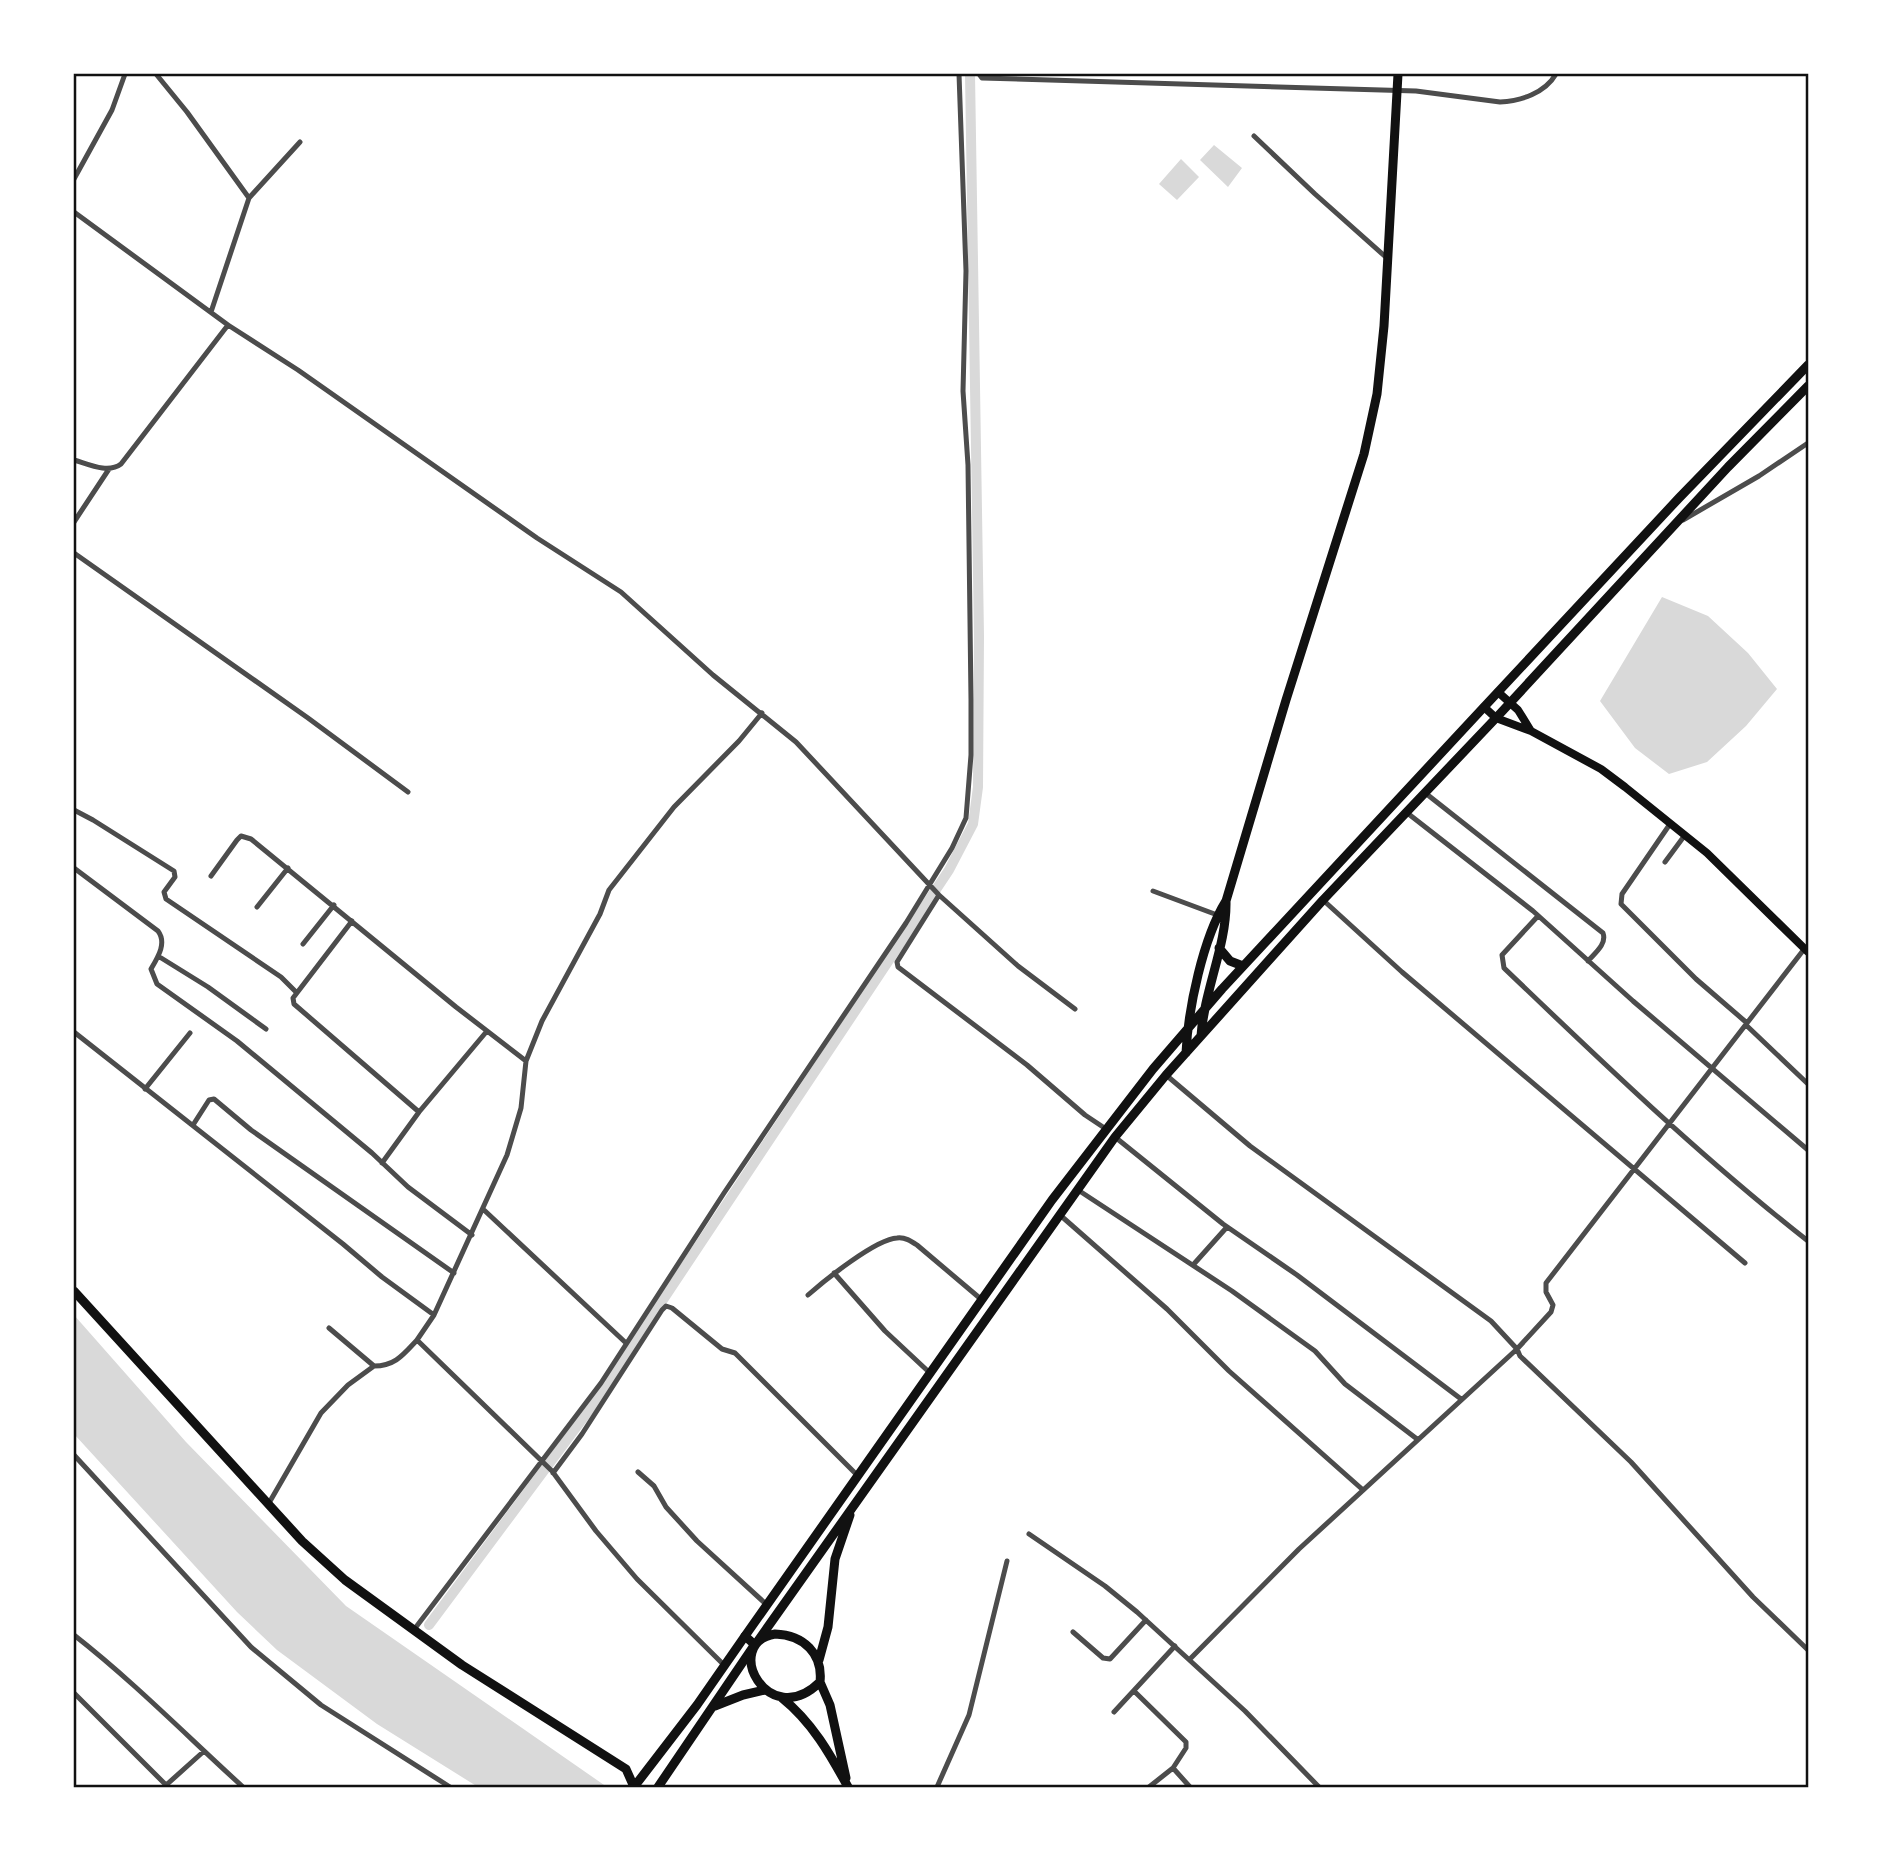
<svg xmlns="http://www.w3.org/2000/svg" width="1882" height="1861" viewBox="0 0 1882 1861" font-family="'DM Sans',sans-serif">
<rect width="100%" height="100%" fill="#fff"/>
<!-- water -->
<path fill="#d9d9d9" d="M1214,145l28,23 -14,19 -28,-27z
M1181,159l18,18 -22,23 -18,-16z
M1662,597l46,19 40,37 29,36 -31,37 -39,36 -38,12 -34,-26 -35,-47z
M74,1315l112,127 160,164 261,181h-129l-101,-63 -100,-74 -40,-38 -163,-178z"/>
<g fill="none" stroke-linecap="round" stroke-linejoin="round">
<!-- canal -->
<path stroke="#d9d9d9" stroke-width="10" d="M429,1625l166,-223 354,-532 24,-46 5,-37 1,-151 -9,-562"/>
<!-- minor -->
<path stroke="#4c4c4c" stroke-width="5" d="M156,74l31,38 62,86 -38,114
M979,74l3,4 434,13 84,11c21,-1 45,-9 56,-28
M1254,136l61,58 73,65
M74,179l38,-69 13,-36
M249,198l51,-56
M74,212l154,113 70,45 239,168 84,54 92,83 83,67 143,153 79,71 57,43
M74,460c14,4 34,14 47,4l107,-139
M1683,520l76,-44 49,-33
M74,522l35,-53
M74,553l234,165 100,74
M1424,792l179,141c4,11 -8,20 -15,28
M74,810l19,10 81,51 1,6 -11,15 2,7 115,78 15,15
M1406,812l127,99 100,90 175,149
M1670,824l-48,70 -1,10 75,75 51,44
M1665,862l20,-27
M74,868l84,63c9,12 0,26 -7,38l6,15 80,57 135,112 36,34 64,48
M211,876l26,-36 4,-4 10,3 205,168 70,54 -5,47 -14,47 -73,160 -17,25 135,131 44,60 41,48 88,87
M1153,891l67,25
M939,895l-42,67 1,5 129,98 58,50 21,14
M1323,900l79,72 343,291
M257,907l31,-39
M1538,916l-36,39 2,13c98,94 197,189 304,273
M352,921l-59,77 1,6 125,108 -37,51
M303,944l31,-39
M158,956l50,31 58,42
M1746,1025l62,59
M74,1032l269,212 39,33 52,38
M526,1061l16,-40 58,-107 9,-24 65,-83 65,-66 23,-28
M1166,1075l84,71 241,175 26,28 3,7 111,106 122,135 55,53
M145,1089l45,-56
M419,1112l68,-81
M193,1125l16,-25 5,-1 37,31 203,143
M1115,1137l108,87 74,51 164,124
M1078,1190l154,101 83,60 30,33 72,55
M484,1210l142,133
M1060,1215l107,94 62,62 134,119
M1193,1265l34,-38
M834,1273l51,58 46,43
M808,1295c17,-15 68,-56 89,-57 8,-1 14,3 20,7l65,55
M329,1328l45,38c21,0 29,-11 43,-26
M74,1455l177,192 70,58 129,82
M638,1472l16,14 12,21 31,34 70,64
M553,1473l29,-39 80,-124 4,-4 6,2 50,41 13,4 123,123
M269,1503l52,-90 27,-28 26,-19
M1029,1534l76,52 32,26 108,99 74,76
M413,1631l188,-248 123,-190 182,-270 46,-75 14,-30 5,-63v-56l-3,-234 -5,-74 3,-120 -7,-197
M1073,1632l30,26 7,1 36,-39
M74,1635c60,47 113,101 169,152
M1190,1659l109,-110 218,-200 34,-37 2,-7 -7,-13v-9l259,-335
M1134,1691l52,51v6l-13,20 17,19
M74,1693l92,92
M1114,1712l61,-66
M164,1787l39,-35
M937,1787l32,-72 38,-154
M1149,1787l24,-19"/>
<!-- secondary -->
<path stroke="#111" stroke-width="8" d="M1498,692l20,18 13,21
M1484,707l12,11 35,13 70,38 24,18 82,66 101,99"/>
<!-- primary -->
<path stroke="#111" stroke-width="9" d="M74,1291l228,250 43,39 117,85 164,104 8,18
M715,1706l28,-11 22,-5
M634,1787l63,-82 48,-69
M658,1787l95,-140"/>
<!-- trunk -->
<path stroke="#111" stroke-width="9" d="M1808,365l-129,133 -195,209 -262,282 -69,80 -101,131 -307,436 10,9 360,-508 51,-62 157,-175 173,-182 232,-251 80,-81
M1219,948l11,13 13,5
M1201,1036c3,-46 26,-91 25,-135
M1186,1053c2,-44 17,-115 40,-152l60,-201 78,-246 13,-60 7,-68 14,-252
M775,1634c29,1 48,20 45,48 -52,51 -99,-39 -45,-48z
M819,1660l9,-33 7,-68 15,-44
M820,1682l10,23 16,73
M782,1698c30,24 48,56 66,89"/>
</g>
<!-- border -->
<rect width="1882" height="1861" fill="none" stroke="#ffffff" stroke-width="150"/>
<rect x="75" y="75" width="1732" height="1711" fill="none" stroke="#111" stroke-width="2.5"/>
</svg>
